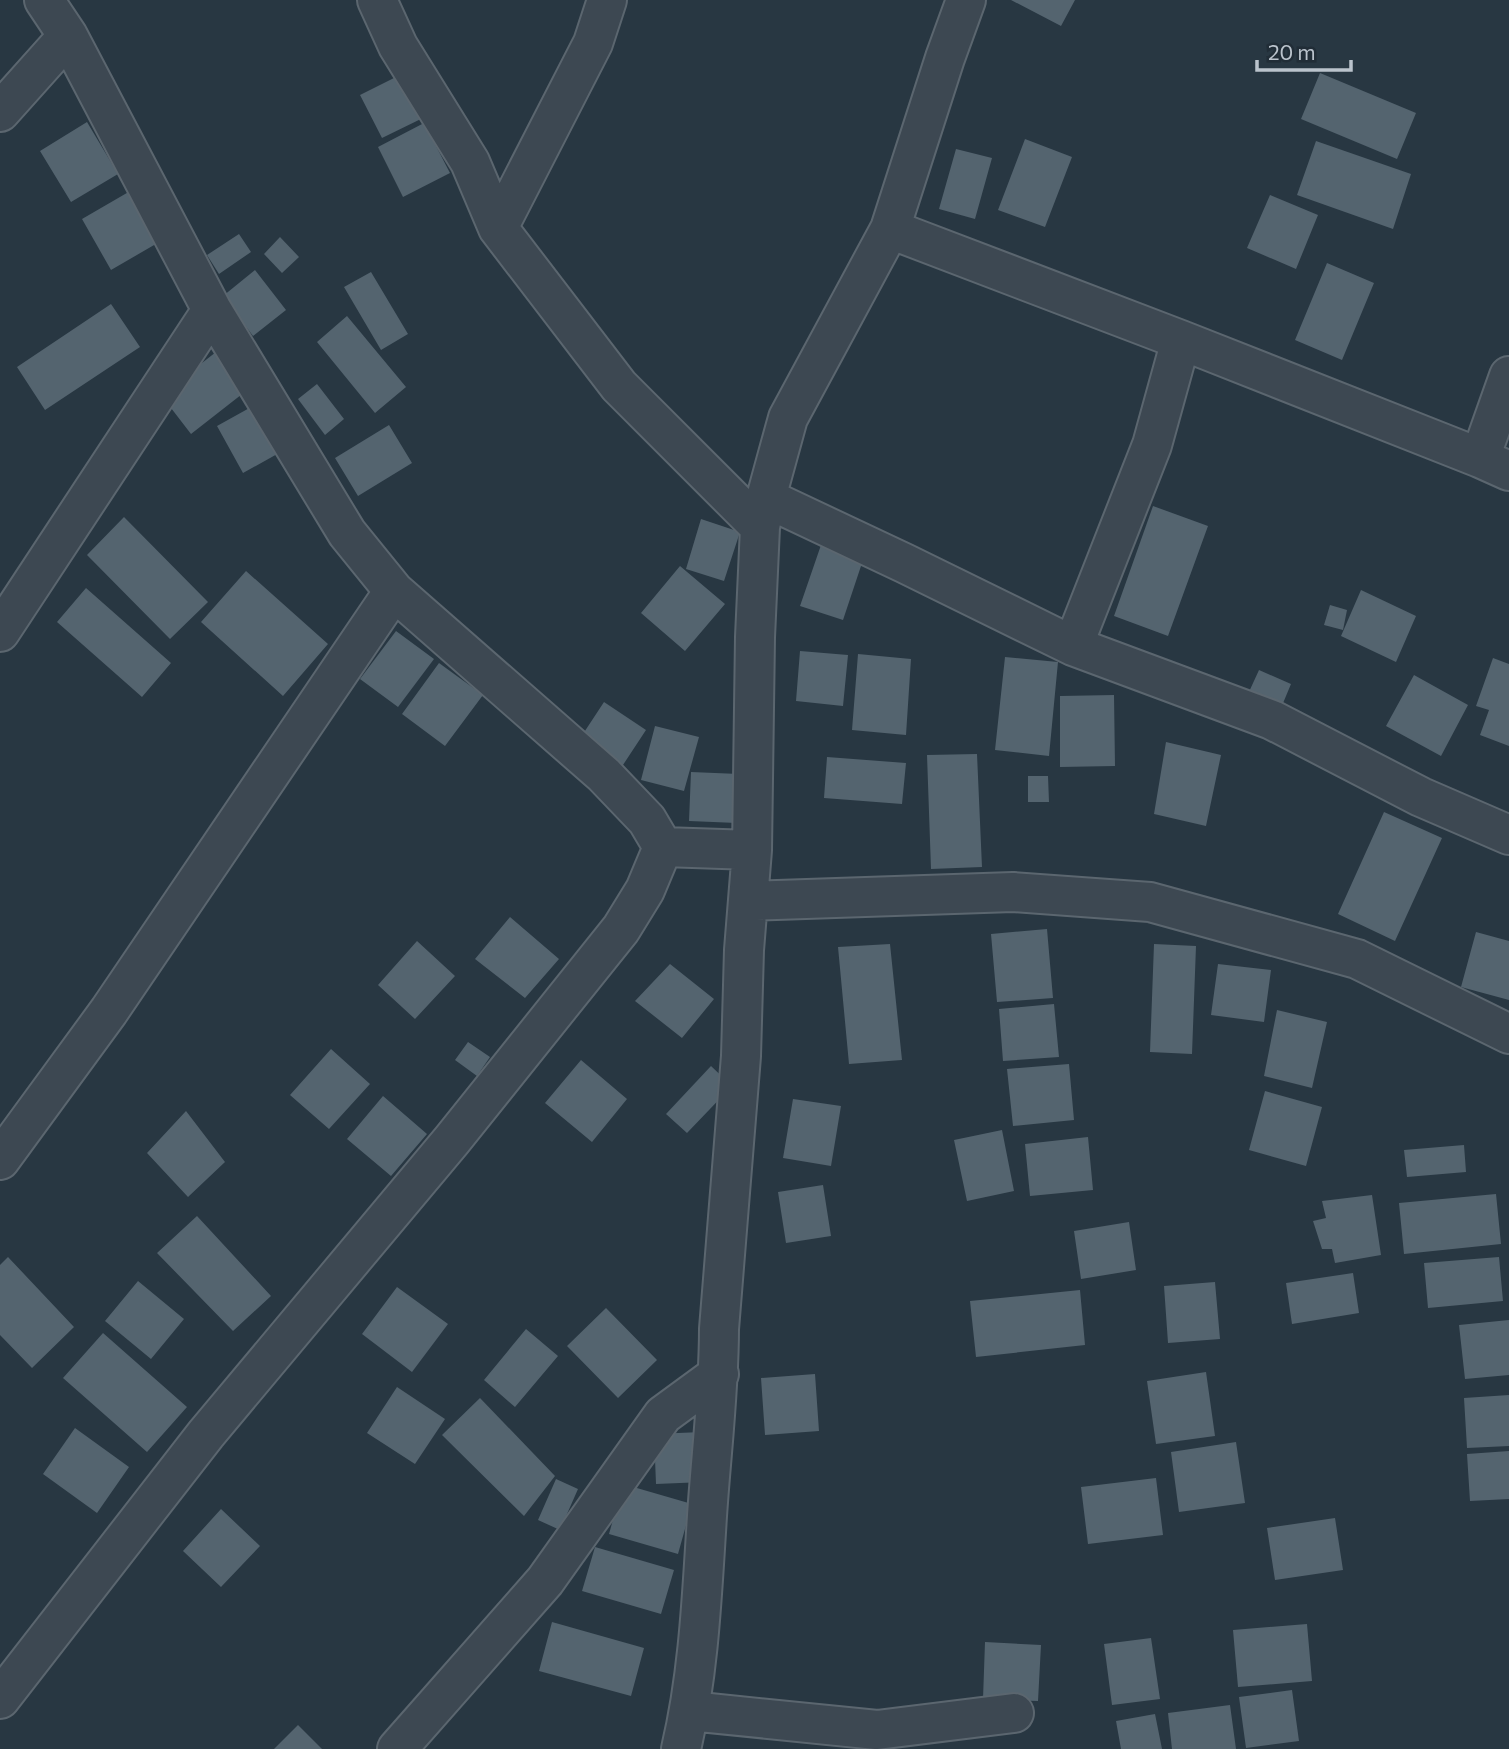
<svg xmlns="http://www.w3.org/2000/svg" width="1509" height="1749" viewBox="0 0 1509 1749" font-family="Commissioner,sans-serif">
<rect width="100%" height="100%" fill="#283742"/>
<!-- building -->
<path fill="#54646f" d="M1011,0h64l-14,26z
M406,72l21,44 -45,22 -22,-43z
M1320,73l96,40 -19,46 -96,-40z
M87,122l31,52 -47,28 -31,-51z
M424,123l26,50 -47,24 -25,-50z
M1025,139l47,18 -27,70 -47,-17z
M1316,141l95,33 -18,55 -96,-34z
M956,149l36,9 -17,61 -36,-10z
M132,190l29,51 -50,29 -29,-51z
M1270,195l48,20 -22,54 -49,-21z
M239,234l12,18 -32,22 -12,-19z
M280,237l19,20 -17,16 -18,-19z
M1327,263l47,20 -32,77 -47,-20z
M255,270l31,40 -33,26 -30,-40z
M371,272l37,62 -27,16 -37,-63z
M111,304l29,43 -95,63 -28,-43z
M347,316l59,71 -31,26 -58,-71z
M216,352l30,39 -55,43 -30,-39z
M317,384l27,35 -19,16 -27,-36z
M253,406l26,47 -36,20 -26,-47z
M389,425l23,38 -54,33 -23,-38z
M1153,506l55,20 -40,110 -54,-20z
M124,517l84,85 -38,37 -83,-84z
M701,519l39,13 -16,49 -38,-12z
M821,545l42,15 -20,60 -43,-14z
M680,566l45,38 -40,47 -44,-38z
M246,571l82,73 -45,52 -82,-74z
M86,588l85,75 -29,34 -85,-75z
M1361,590l55,26 -20,46 -55,-26z
M1330,605l17,5 -4,20 -19,-5z
M396,631l38,28 -36,48 -38,-28z
M800,651l48,4 -5,51 -47,-5z
M858,654l53,5 -5,76 -54,-5z
M1005,657l53,5 -9,94 -54,-6z
M1493,658l16,6v82l-29,-11 9,-25 -13,-4z
M439,663l44,32 -38,51 -43,-32z
M1259,670l32,14 -10,24 -33,-14z
M1414,675l54,30 -27,51 -55,-30z
M1114,695l1,71 -55,1v-71z
M604,702l42,28 -25,38 -42,-28z
M655,726l44,11 -15,54 -43,-11z
M1166,742l55,13 -15,71 -52,-12z
M977,754l5,113 -51,2 -4,-114z
M827,757l79,6 -4,41 -78,-6z
M691,772l48,2 -2,49 -48,-2z
M1028,776h20l1,26h-21z
M1384,812l58,26 -47,103 -57,-27z
M510,917l49,42 -34,39 -50,-39z
M1047,929l6,69 -56,4 -6,-68z
M1476,932l33,9v59l-48,-13z
M417,941l38,35 -40,43 -37,-34z
M890,944l12,116 -53,4 -11,-117z
M1154,944l42,2 -4,108 -42,-2z
M670,964l44,35 -32,39 -47,-37z
M1218,964l53,6 -7,52 -53,-7z
M1054,1004l5,53 -56,4 -4,-52z
M1277,1010l50,12 -15,66 -48,-12z
M468,1042l22,15 -13,19 -22,-16z
M331,1049l39,35 -41,45 -39,-34z
M581,1060l46,39 -35,43 -47,-39z
M1069,1064l5,56 -61,6 -6,-57z
M711,1066l21,20 -45,47 -21,-19z
M1265,1091l57,16 -16,59 -57,-16z
M383,1096l44,38 -36,42 -44,-37z
M793,1099l48,7 -10,60 -48,-8z
M186,1111l39,51 -37,35 -41,-44z
M1002,1130l12,61 -47,10 -13,-61z
M1088,1137l5,53 -63,6 -5,-52z
M1464,1145l2,27 -59,5 -3,-27z
M823,1185l8,51 -45,7 -8,-51z
M1496,1194l5,50 -97,10 -5,-51z
M1372,1195l9,60 -46,8 -3,-14h-10l-9,-28 13,-3 -4,-17z
M197,1216l74,80 -38,35 -76,-78z
M1129,1222l7,48 -55,9 -7,-48z
M8,1257l66,70 -42,41 -32,-33v-70z
M1499,1257l4,44 -75,7 -4,-45z
M1353,1273l6,40 -67,11 -6,-41z
M138,1281l46,38 -33,40 -46,-38z
M1215,1282l5,57 -52,4 -4,-57z
M397,1287l51,37 -36,48 -50,-38z
M1080,1290l5,55 -109,12 -6,-56z
M606,1308l51,52 -39,38 -51,-52z
M1509,1320v55l-44,4 -6,-54z
M526,1329l32,27 -43,51 -31,-27z
M103,1333l84,74 -40,45 -84,-74z
M1206,1372l9,64 -59,8 -9,-63z
M815,1374l4,57 -54,4 -4,-57z
M397,1387l48,32 -30,45 -48,-31z
M1509,1395v51l-42,2 -3,-50z
M480,1398l75,78 -31,40 -82,-81z
M75,1428l54,39 -32,46 -54,-39z
M702,1432l2,50 -48,2 -2,-50z
M1236,1442l9,61 -66,9 -8,-60z
M1509,1451v48l-39,2 -3,-47z
M1156,1478l7,57 -75,9 -7,-57z
M556,1479l22,10 -18,41 -22,-10z
M623,1484l69,20 -14,50 -69,-20z
M221,1509l39,37 -39,41 -38,-36z
M1335,1518l8,52 -68,10 -8,-52z
M595,1547l79,23 -13,44 -79,-23z
M552,1622l92,26 -13,48 -92,-25z
M1307,1624l5,57 -74,6 -5,-57z
M1151,1638l9,61 -48,6 -8,-61z
M985,1642l56,3 -3,56 -55,-2z
M1292,1690l7,51 -53,7 -7,-51z
M1230,1705l6,44h-64l-4,-36z
M1155,1714l7,35h-41l-5,-28z
M298,1725l24,24h-48z"/>
<g fill="none" stroke-linecap="round" stroke-linejoin="round">
<!-- minor casing -->
<g stroke="#5b666f" stroke-width="42">
<path id="minor" d="M44,0l24,36 144,274 135,223 47,58 210,184 43,45 16,27
M377,0l21,46 72,116 28,66 121,158 141,141
M0,112l68,-76
M498,228l95,-185 14,-43
M890,229l291,111 299,118 29,13
M1480,458l29,-82
M766,498l138,65 169,83 199,74 149,77 88,38
M0,632l212,-322
M1073,646l79,-201 29,-105
M663,847l89,3
M748,901l265,-9 137,10 207,57 152,75
M0,1160l109,-149 285,-420
M0,1699l206,-265 246,-294 169,-211 24,-39 18,-43
M690,1711l187,19 137,-17
M397,1749l148,-168 118,-166 56,-41
M681,1749c18,-76 21,-155 26,-233 4,-62 12,-124 12,-187l22,-273 3,-106 8,-100 3,-213 5,-110 6,-29 22,-80 102,-189 55,-171 21,-58"/>
</g>
<!-- minor -->
<use href="#minor" stroke="#3d4852" stroke-width="38"/>
</g>
<!-- scale -->
<path d="M1257 60v10h94v-10" fill="none" stroke="#bac3cc" stroke-width="3.5"/>
<text x="1268" y="60" font-size="21" fill="#bac3cc" stroke="#212d37" stroke-width="5" paint-order="stroke">20 m</text>
</svg>
